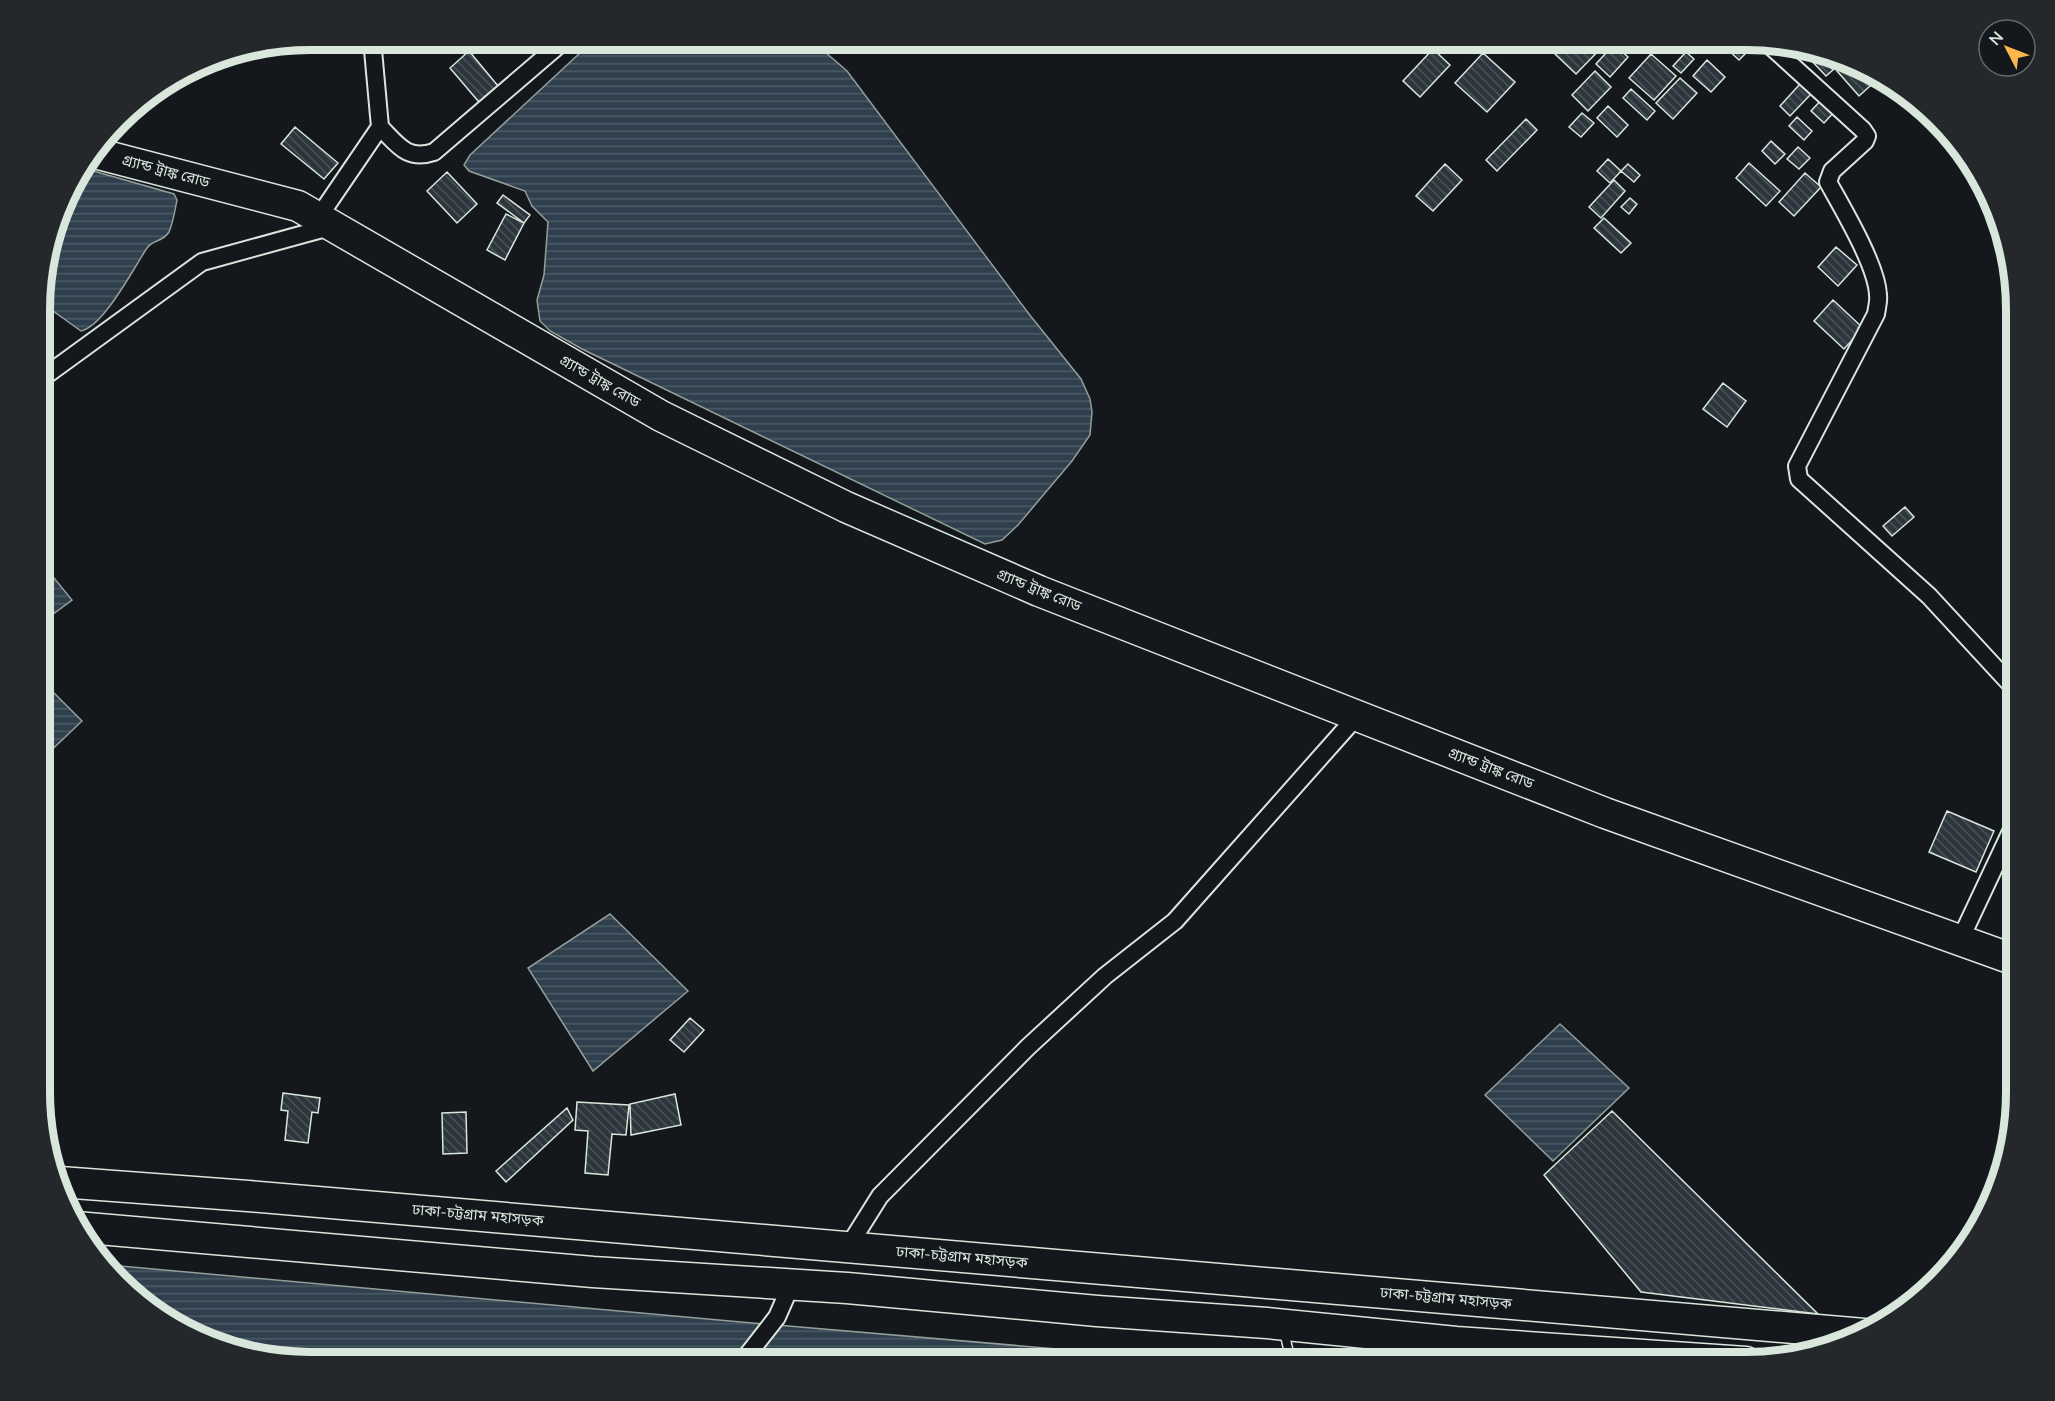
<svg xmlns="http://www.w3.org/2000/svg" width="2055" height="1401" viewBox="0 0 2055 1401" font-family="'Nunito Sans','Noto Sans Bengali',sans-serif">
<defs>
<pattern id="water-rules" width="6" height="5" patternUnits="userSpaceOnUse" patternTransform="scale(1.5)"><rect width="6" height="5" fill="#2f3f4d"/><path d="M0 2.5h6" fill="none" stroke="#4c5b66"/></pattern>
<pattern id="building-back-hatch" width="6" height="6" patternUnits="userSpaceOnUse" patternTransform="scale(1.5)"><rect width="6" height="6" fill="#2c363c"/><path d="M-1 5l2 2M0 0l6 6M5-1l2 2" fill="none" stroke="#4a5358"/></pattern>
</defs>
<rect width="100%" height="100%" fill="#14181c"/>
<!-- water -->
<path fill="url(#water-rules)" stroke="#939e99" stroke-width="1.5" d="M595,39h215l37,32 182,243 52,65 9,20 2,13 -2,23 -18,26 -54,64 -16,15 -17,4 -403,-195 -32,-18 -10,-10 -3,-21 7,-25 4,-53 -16,-16 -7,-15 -56,-20 -5,-6 6,-10z
M83,168l91,26 3,6c-2,10 -4,23 -8,32 -6,10 -17,8 -22,16 -14,21 -43,78 -66,83l-35,-25 -5,-2v-29l26,-85z
M41,562l31,38 -31,23z
M41,680l41,41 -41,39z
M610,914l78,77 -95,80 -65,-103z
M1560,1024l69,64 -76,73 -68,-66z
M109,1265l632,57 469,40 -766,-1 -160,-14 -71,-4 -68,-37z
M1317,1355l89,7h-88z"/>
<!-- building -->
<path fill="url(#building-back-hatch)" stroke="#d8e6dc" stroke-width="1.5" d="M1569,39l40,1 -33,34 -21,-20z
M1667,40h17l-8,8z
M1732,40h12l8,7 -13,13 -14,-13z
M1614,44l14,13 -18,20 -14,-13z
M1433,49l17,16 -30,32 -17,-16z
M469,51l34,41 -19,16 -34,-40z
M1686,52l8,7 -13,14 -8,-7z
M1818,52l15,18 -7,6 -16,-17z
M1483,53l32,29 -28,30 -32,-29z
M1651,54l25,22 -22,24 -25,-22z
M1707,60l18,17 -14,15 -18,-16z
M1848,62l31,16 -20,18 -22,-25z
M1595,71l16,16 -23,24 -16,-16z
M1680,78l17,15 -24,26 -17,-16z
M1800,84l11,10 -21,22 -10,-10z
M1631,89l24,22 -8,9 -24,-22z
M1823,98l13,12 -12,13 -13,-12z
M1608,106l20,19 -11,12 -20,-19z
M1582,113l12,10 -13,14 -12,-10z
M1797,117l15,14 -8,9 -15,-14z
M1526,119l11,11 -40,41 -11,-11z
M295,127l43,36 -14,16 -43,-35z
M1771,141l14,13 -10,10 -13,-13z
M1798,147l12,11 -11,11 -12,-10z
M1608,159l13,12 -11,12 -13,-12z
M1749,163l31,28 -14,15 -30,-28z
M1445,164l17,16 -29,31 -17,-15z
M1628,164l12,11 -6,7 -13,-11z
M447,172l30,32 -20,19 -30,-32z
M1805,173l16,14 -27,29 -15,-14z
M1614,180l11,11 -24,27 -12,-11z
M503,195l27,20 -6,8 -27,-20z
M1630,198l7,6 -8,10 -8,-7z
M506,214l18,9 -19,37 -18,-10z
M1604,218l27,25 -10,10 -27,-25z
M1836,247l21,18 -19,21 -20,-19z
M1833,300l30,28 -19,21 -30,-28z
M1723,383l23,18 -19,26 -24,-18z
M1905,507l9,10 -22,19 -9,-10z
M1947,811l47,20 -18,41 -47,-20z
M690,1018l14,12 -20,22 -14,-12z
M283,1093l37,5 -2,15 -6,-1 -4,31 -23,-3 3,-29 -7,-1z
M675,1094l6,31 -50,10 -1,-31z
M577,1102l52,3 -3,30 -14,-1 -4,41 -23,-2 3,-42 -13,-1z
M567,1108l6,12 -67,62 -10,-11z
M1612,1111l206,203 -177,-22 -97,-117z
M466,1112l1,41 -24,1 -1,-41z"/>
<g fill="none" stroke-linecap="round" stroke-linejoin="round">
<!-- lane casing -->
<g stroke="#d8e6dc" stroke-width="11">
<path id="lane" d="M1284,1331l7,31"/>
</g>
<!-- street casing -->
<g stroke="#d8e6dc" stroke-width="20">
<path id="street" d="M1764,40l99,90 4,6 -2,5 -33,30 -4,11c15,27 49,84 50,113 1,6 -1,12 -2,19l-79,152 2,13 130,117 86,93
M380,127c18,18 27,34 54,25l132,-113
M318,218l62,-91 -8,-88
M41,379l161,-117 131,-36
M1960,940l55,-117
M848,1247l32,-51 148,-149 77,-71 70,-55 182,-205
M742,1362l35,-45 14,-32"/>
</g>
<!-- highway casing -->
<g stroke="#d8e6dc" stroke-width="33">
<path id="highway" d="M95,153l203,53 363,210 185,91 193,84 566,222 410,147
M60,1182l188,14 1616,138
M76,1227l517,45 254,16 250,23 170,12 189,19 290,20"/>
</g>
<!-- lane -->
<use href="#lane" stroke="#14181c" stroke-width="8"/>
<!-- street -->
<use href="#street" stroke="#14181c" stroke-width="16"/>
<!-- highway -->
<use href="#highway" stroke="#14181c" stroke-width="30"/>
</g>
<g text-anchor="middle" stroke-width="4.5" stroke-linejoin="round" paint-order="stroke">
<!-- street labels -->
<g font-size="15" fill="#d8e6dc" stroke="#14181c">
<text transform="translate(166 171) rotate(15)" y="5">গ্র্যান্ড ট্রাঙ্ক রোড</text>
<text transform="translate(600 381) rotate(30)" y="5">গ্র্যান্ড ট্রাঙ্ক রোড</text>
<text transform="translate(1039 590) rotate(22)" y="5">গ্র্যান্ড ট্রাঙ্ক রোড</text>
<text transform="translate(1491 768) rotate(21)" y="5">গ্র্যান্ড ট্রাঙ্ক রোড</text>
<text transform="translate(478 1215) rotate(5)" y="5">ঢাকা-চট্টগ্রাম মহাসড়ক</text>
<text transform="translate(962 1257) rotate(5)" y="5">ঢাকা-চট্টগ্রাম মহাসড়ক</text>
<text transform="translate(1446 1298) rotate(5)" y="5">ঢাকা-চট্টগ্রাম মহাসড়ক</text>
</g>
</g>
<!-- crop -->
<path d="M0 0H2055V1401H0ZM310 50H1746A260 260 0 0 1 2006 310V1092A260 260 0 0 1 1746 1352H310A260 260 0 0 1 50 1092V310A260 260 0 0 1 310 50Z" fill="#24282b" fill-rule="evenodd"/>
<path fill="none" stroke="#d8e6dc" stroke-width="8" d="M310 50H1746A260 260 0 0 1 2006 310V1092A260 260 0 0 1 1746 1352H310A260 260 0 0 1 50 1092V310A260 260 0 0 1 310 50Z"/>
<!-- north arrow -->
<g transform="translate(2007 48) rotate(312)"><circle r="28" fill="#14181c" stroke="#626a69" stroke-width="1.5"/>
<path d="M0-4.5L10 22L0 15L-10 22Z" fill="#ffb74d"/>
<text y="-9" font-size="16" font-weight="bold" text-anchor="middle" fill="#d8e6dc">N</text>
</g>
</svg>
